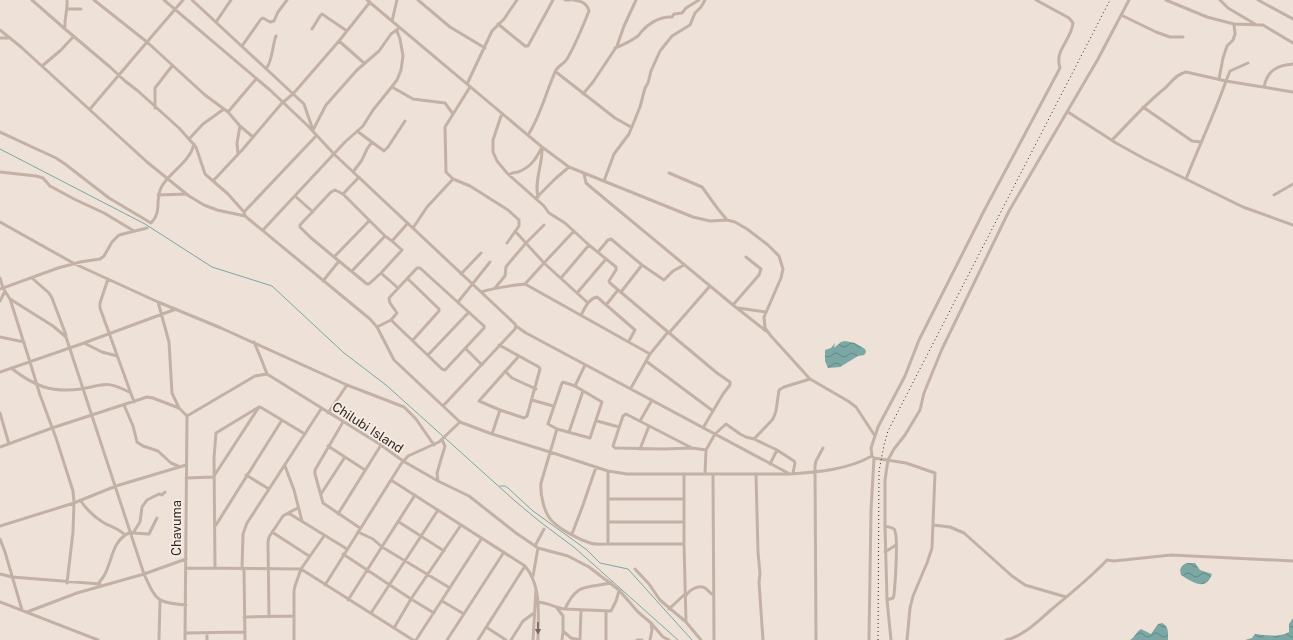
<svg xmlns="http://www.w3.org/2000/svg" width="1293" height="640" viewBox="0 0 1293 640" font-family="'Public Sans',sans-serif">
<defs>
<pattern id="water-waves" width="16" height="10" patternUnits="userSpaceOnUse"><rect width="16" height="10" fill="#7ba7a4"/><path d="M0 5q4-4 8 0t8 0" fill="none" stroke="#658885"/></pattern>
</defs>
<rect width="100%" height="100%" fill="#ede1d8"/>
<!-- water -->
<path fill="url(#water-waves)" d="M845,341l10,2 10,6 1,3 -2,3 -6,1 -18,11 -12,1 -3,-7v-11l6,-2 4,-5 -1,4h1l6,-5z
M1187,563h8l5,7 12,4c-6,18 -20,8 -31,1 -2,-6 0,-9 6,-12z
M1293,618v22h-48l7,-2 3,-4c11,1 24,4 34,-2v-8z
M1162,623c7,3 6,10 6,17h-38c5,-3 6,-8 11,-11l10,5 7,-10z"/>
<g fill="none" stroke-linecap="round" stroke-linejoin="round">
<!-- stream -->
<path stroke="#7ba7a4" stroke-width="1" d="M0,149l145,75 67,43 60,19 72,67 42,32 129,116 24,20 36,27 103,92
M500,486h5l3,2 25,23 54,39 13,13 28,6 64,71"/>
<!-- minor -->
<path stroke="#c4b1a6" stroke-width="3" d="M32,0l33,29 45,38 15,14 13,10 41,37 17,19 9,27 23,20 16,18
M164,0l106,90 38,36 26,28 181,170 1,2 -1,3 -72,77
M183,0l-36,42 58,53 23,17 12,14 -3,17 1,11
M192,0l112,104 9,26
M367,0l175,147 27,20 124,50 17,4 17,-1 8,2 12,7 21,16 11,11 4,13 -2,9 -17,39 1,11 6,8 39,43 38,22 8,6 19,29
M418,0l32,27 35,21
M565,0h5
M1166,0l41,17 27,7 29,1 30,18
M1220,0l8,8 27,16
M1258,0l35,19
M67,9h14
M1121,15l35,17 14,5h13
M392,21l5,-21
M216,22l15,-22
M498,24l27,22h3l25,-46
M65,29c-1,-11 3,-19 2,-29
M312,29l8,-13 2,-2 25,17
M0,30l21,17 126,115 42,34 15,9 13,5 28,6
M0,38h10
M339,41l25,22
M242,46l19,-27 2,-1 7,4 4,-1 4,-9 9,-12
M615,48c8,-3 16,-7 23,-12 2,-2 2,-3 4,-5 7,-8 19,-15 30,-14l2,-3 8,-1 4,-5 13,-8
M42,66l19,-16 13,-14
M266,69c7,-9 6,-23 10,-33
M556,72l59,46 16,9
M1219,79l4,-21 4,-12 6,-6 2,-6 -1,-10
M467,84l25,-53 12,-12 13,-19
M392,87l21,12 32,4 8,11
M470,87l-25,40 1,45 7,7 17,7 38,24 11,10v6l-12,17
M1264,87c3,-16 13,-22 29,-23
M583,94l10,-12 24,-36 7,-20 12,-26
M1143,107l49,34 9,1
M155,108v-20l17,-22
M90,109l57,-67 -53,-42
M228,112l28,-33
M1068,112l48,31 29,16 98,48 50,18
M503,114l-2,2 -8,24v12l4,9 10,12 37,33 5,7 16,10 24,22
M240,126l13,11
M313,130l13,-25 31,-35 22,-19 12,-17 7,-5
M357,131l27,20 4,-4 17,-26
M0,132l56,26 9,6 44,34 42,25c12,-12 3,-24 11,-37 9,-15 28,-24 32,-42
M528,135c13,-20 18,-44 28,-65 3,-5 8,-6 11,-11 9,-15 15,-31 22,-48 -2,-8 -8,-10 -16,-11
M316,136l-72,76 1,4 125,103 7,8 17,33 66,62 32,12 58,18 58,19 19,3h162c28,-2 58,-4 83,-18
M189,139l14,-15 21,-15
M1112,140c17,-17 33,-36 52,-51 7,-6 12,-15 22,-17l40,9 4,-10 18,-8
M0,172l36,4 7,2 7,8 24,13 30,14 30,18
M353,172l9,-12 5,-11 5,-7
M669,173l33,14 16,22 9,11
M584,174l2,9 7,6 140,116 26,-30 2,-6 -15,-12
M509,175c3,-3 5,-2 9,-3 13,-5 18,-13 24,-25 1,17 -8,33 -4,50
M1186,179c13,-33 28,-64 40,-98l67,11
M213,181l30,-32 39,-46 11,-9 46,-53 31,-39
M604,181l10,-27 15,-20 11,-27 5,-19 3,-5 3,-12 9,-20 12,-15 18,-11 5,-12 6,-6 4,-7
M343,194l16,-17
M158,195l28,-1
M1274,195l19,-11
M295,196l18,16
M537,197l18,-18 14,-12
M0,222l75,42 83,38 11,40 3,51 7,15 8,8
M413,228l14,-21 26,-28
M263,230l82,-88 18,-16 10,-16 17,-21 7,-9 4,-10 2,-14 -3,-17 -3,-8
M515,231l29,32 30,-32
M392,241l16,-18
M598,252l10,-12 3,-1 31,26 -21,27
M334,257l-24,-20 -10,-10v-2l31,-33 4,-2 8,4 42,42 7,5 10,9 -21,23 -12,11h-2l-33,-27 35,-36
M642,265l22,15 9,-9 11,-6
M352,271l33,-35
M381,273l17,15
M461,274l20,-21
M0,278l3,10 7,11 20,63 10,33 16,43 17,53 1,11
M32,278l17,15 3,5 14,37
M561,278l28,-33 27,22v3l-7,11 1,2 58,49 -18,22 -19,34
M108,279l-8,24v5l34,94
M408,279l31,30v2l-26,29
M323,281l16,-20
M495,288l10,-12 1,-9 3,-4 17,-20 18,-18
M0,289l58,-21 22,-6 20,-3 4,-3 8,-14 7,-7 28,-7
M481,292c14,-5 29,-6 44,-8
M577,293l29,-34
M10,299l43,27 13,11 78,237c12,26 12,29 42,31
M0,301l5,-10
M158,302l63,26 126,57 57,22 12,12 18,26
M458,302l32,-40
M588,303l-44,-40 -19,21 125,70
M606,305l12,-15
M733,305l33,26
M738,308l28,4
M581,315c4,-7 7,-16 16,-18l38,33 -6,11
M516,326l10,7 262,140
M377,327l14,-7 6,-7 -7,-10 -1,-5 28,-30h3l64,58v2l-39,42 -3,-1 -51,-49
M668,332l49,41 13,9v3l-7,9 -20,34
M669,333l41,-47
M0,337l24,5
M254,342l8,19 5,13
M84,343l18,9 15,4
M499,345l40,22 1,2 -13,47 -3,2 -24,-8 -21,-9 40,-45
M466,349l16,16
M428,355l40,-42
M646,361l67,50
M11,368c23,18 40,25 70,21 23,-4 25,-9 48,3
M505,371l7,7 24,11
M0,372l84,-29 92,-34
M563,382l12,4 27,16 -12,36 -33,-9 -9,-5 14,-41z
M575,386l10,-21
M532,400l21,6
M124,405l9,21 4,16 6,4 15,5 13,12 7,3
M0,413l9,31
M328,413l19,-28
M187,416l68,-40 12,-2 114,71 22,16 35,20 31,15 47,37 22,15 30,8 21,11 30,23 19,22 13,11 12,14 6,3
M597,421l22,6
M640,421l12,-21
M343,422l-28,48v4l8,29 37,25
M460,422l-21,20 -31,14 -7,8 -10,16 134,86c17,20 13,49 13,74
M557,429l-16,54c-1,11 3,30 11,38 9,9 26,18 38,22 6,2 12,1 18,1
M569,432l14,-41
M492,434l8,-24
M754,439l19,-20 3,-8 3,-21 5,-3 26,-8
M328,446l37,24
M0,447l52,-19 95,-31 6,1 26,10
M692,448l-66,-34 -3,2 -10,30 2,2 48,1 29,-1 14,2
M640,449l9,-23
M770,464l7,-14
M285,466l9,24 8,31
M608,471v73h76v-70
M705,474l1,-24 9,-16 11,-10 14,10 6,3 8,2 23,11 17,11 1,2 -2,10
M713,474l1,166
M756,474l2,78 2,22 -1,8 4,58
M246,475l23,14
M214,476l45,-69
M186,478l28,-1
M438,481l-1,-8 8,-27 -3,-6
M321,494l24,-37
M608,499h76
M80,500c7,10 15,18 26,24 7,3 13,5 19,11
M288,513l10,-5
M338,514l43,-69
M399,522l45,29
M608,522h76
M216,525l66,-105
M933,525l17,2 14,6 48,43 13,9 41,12
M0,526l74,-23 42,-17 70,-21
M885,526c2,1 7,1 9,3 5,5 1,56 0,66l-1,3 -6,2
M272,532l37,24
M358,532l15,7 9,8 68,41
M133,533l7,-11 2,-15 5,-7 12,-6 3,1 3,-3
M133,533l16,1 8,-16
M572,534l11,-29 13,-38
M0,539l5,13 17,58
M535,546l9,-17
M885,552l11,-7
M343,554l68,45 23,14
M186,568l115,1 23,-33
M215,568l-1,-110 2,-25 43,-26 3,1 43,26
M242,569l1,-35 4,-11 74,-114
M244,569l1,71
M635,569l14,15 11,16 26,22 -2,-78
M0,574l12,3 88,7
M533,576l5,-28
M67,583l6,-51 1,-29
M98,584c2,-3 5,-6 7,-10 8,-16 7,-34 26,-42
M325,585l66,-105
M685,597c3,-6 13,-13 20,-9 3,2 5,5 8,7
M348,600l67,-105
M442,601l22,13
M0,602l98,38
M538,602c11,1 18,6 27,7l46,2 5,-10 3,-10
M557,608l6,8v15l8,7 9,2
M565,609c12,-26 21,-21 46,-26
M669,609l16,-15
M27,612l50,-19 67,-19 42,-15
M371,613l67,-103
M244,617l50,-1
M269,617l-1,-75 1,-5 14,-21 3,-2h4l57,35
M686,622l15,18
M486,627l20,13
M394,628l17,-29 50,-74
M185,633l60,-1
M207,633v7
M159,640l1,-39
M185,640l2,-224
M294,640v-49l1,-5 6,-17 112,71
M416,640l66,-102
M447,640l57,-88
M478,640l47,-74
M511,640l12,-19 11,-8
M533,640l3,-51
M562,640l1,-9
M580,640l1,-30
M606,640v-29
M637,640h5
M650,640l2,-10 -1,-7
M816,640l-1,-174 1,-5 7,-13
M869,640l2,-130 3,-52
M891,640l-4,-40 -2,-74v-46l3,-20 6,-11 11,-14 15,-25 4,-17 18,-44 67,-138 89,-152 31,-59
M907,640l3,-32 3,-12 14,-33 5,-15 3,-75 -29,-10 -32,-5 -2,-2 -1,-8 7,-21 27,-51 14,-36 66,-131 75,-141c-6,-18 11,-27 13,-45l-4,-5 -33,-18
M1006,640c18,-4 32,-19 46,-31 19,-16 38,-31 55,-49l7,1 57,-6 122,6"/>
<!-- rail -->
<path stroke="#312826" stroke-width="1" stroke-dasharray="1 3" stroke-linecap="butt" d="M878,640l1,-169 5,-26 4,-14 222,-431"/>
</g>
<!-- one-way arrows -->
<defs><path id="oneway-solid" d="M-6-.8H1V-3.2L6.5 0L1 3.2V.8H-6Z"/></defs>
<use fill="#736660" href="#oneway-solid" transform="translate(538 628) rotate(90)"/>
<g text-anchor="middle" stroke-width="3.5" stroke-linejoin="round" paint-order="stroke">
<!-- street labels -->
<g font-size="13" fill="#312826" stroke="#f6ece4">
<text transform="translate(368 427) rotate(33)" y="5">Chilubi Island</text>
<text transform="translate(176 528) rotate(-90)" y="5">Chavuma</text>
</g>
</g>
</svg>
